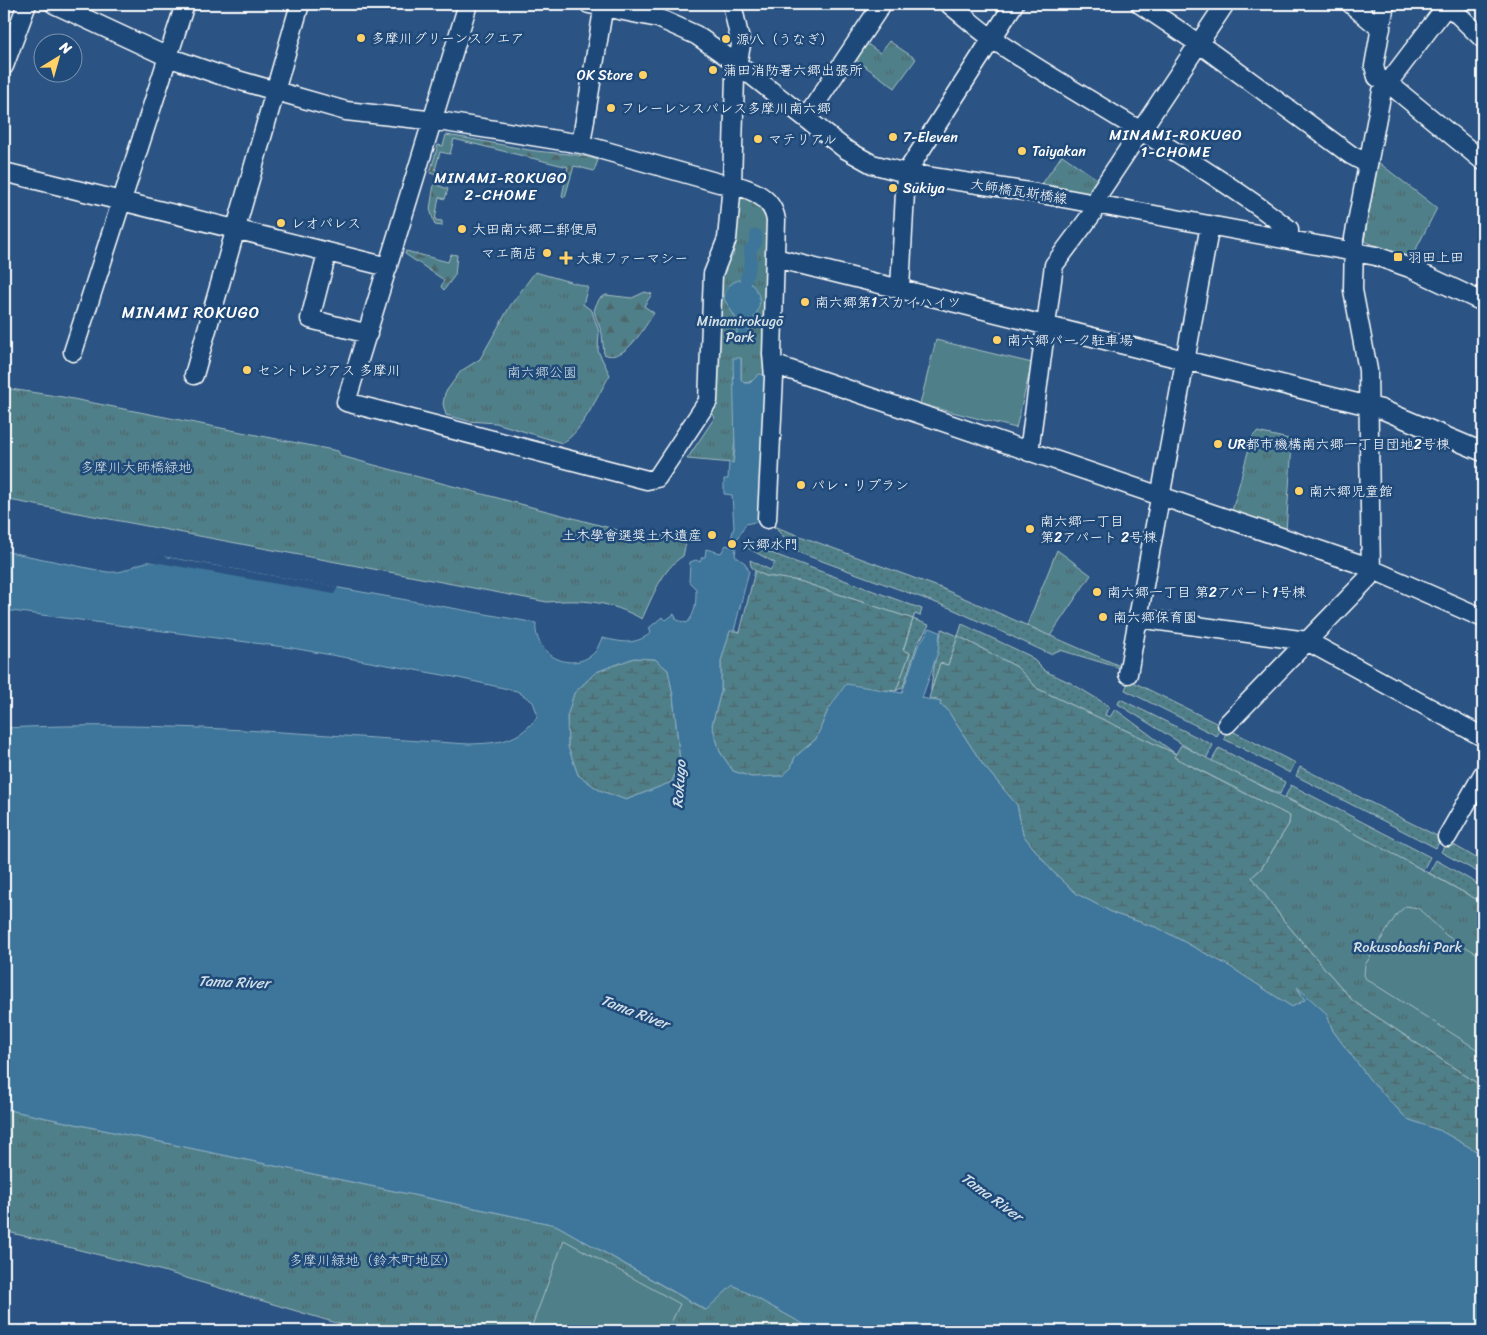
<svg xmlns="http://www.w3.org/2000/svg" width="1487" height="1335" viewBox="0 0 1487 1335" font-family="Sriracha,'Klee One',sans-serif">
<defs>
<pattern id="grass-dots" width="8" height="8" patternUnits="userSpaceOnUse" patternTransform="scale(1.25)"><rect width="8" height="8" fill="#4f7f89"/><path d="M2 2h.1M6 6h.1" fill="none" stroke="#4e666a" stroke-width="1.8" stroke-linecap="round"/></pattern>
<pattern id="forest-firs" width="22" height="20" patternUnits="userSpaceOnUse" patternTransform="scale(1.25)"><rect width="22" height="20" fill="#4f7f89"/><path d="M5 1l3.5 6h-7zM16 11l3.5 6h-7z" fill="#4e666a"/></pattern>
<pattern id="wetland-marsh" width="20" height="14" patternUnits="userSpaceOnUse" patternTransform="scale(1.25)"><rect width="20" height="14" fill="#4f7f89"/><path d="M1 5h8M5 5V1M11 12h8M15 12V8" fill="none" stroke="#4e666a"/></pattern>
<pattern id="park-tufts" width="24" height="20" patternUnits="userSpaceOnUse" patternTransform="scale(1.25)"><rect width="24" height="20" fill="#4f7f89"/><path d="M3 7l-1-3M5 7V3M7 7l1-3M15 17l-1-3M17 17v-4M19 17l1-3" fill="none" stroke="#4e666a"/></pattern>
</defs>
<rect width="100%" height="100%" fill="#2b5383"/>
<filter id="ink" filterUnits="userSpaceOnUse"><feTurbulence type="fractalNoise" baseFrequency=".02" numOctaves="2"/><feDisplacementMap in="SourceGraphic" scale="10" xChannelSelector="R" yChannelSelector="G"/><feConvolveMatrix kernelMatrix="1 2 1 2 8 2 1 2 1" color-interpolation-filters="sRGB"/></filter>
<g filter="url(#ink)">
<!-- grass -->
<path fill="url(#grass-dots)" stroke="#a7bfc4" d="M773,526l168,62 179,78v2l-60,-18 -10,4 -100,-46 -150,-55z
M747,544l175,65 -2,7 -5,-2 -2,5 16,6 -12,20 -14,42 -7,4 14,-38 -7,-2 10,-32 -114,-38 -33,-5 -11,-5 -4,-5 -1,-6 20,10 5,-7 -29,-16z
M962,624l68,32 15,15 26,12 38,23 -4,9 5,2 5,-8 61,45 -138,-65 -21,-22 -59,-31 -10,29 -8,-2 -9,28c-1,-6 9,-58 11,-62l16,7z
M1129,680l93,46 -5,10 -92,-46z
M1120,699l93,46 -7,14 -88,-55z
M1228,729l67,34 -5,10 -66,-34z
M1219,748l66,34 -5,12 -69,-32z
M1300,767l141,71 -5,10 -140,-72z
M1291,785l139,72 -7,13 -138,-73z
M1447,841l36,21v13l-42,-23z
M1436,860l47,27v16l-54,-30z"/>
<!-- forest -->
<path fill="url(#forest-firs)" stroke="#a7bfc4" d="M446,135c29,4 55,10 83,15 24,4 46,2 69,10l-4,11 -20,-5 -9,31 -3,-1 6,-29 -114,-28 -4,15 -10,-2 -5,18 10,3 -1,4 -14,-4 8,-28 5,1z
M434,184l14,5 -3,10 -6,-2 -4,23 7,1v5l-7,-1 -5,-16z
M406,251l42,11 3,-8 6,1 -2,20 -11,15 -3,-3 3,-7 -39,-26z
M645,292l7,2 -8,12 10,7c-9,13 -29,51 -50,41l-2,-20 -8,-23 2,-6 4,-7 6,-3 26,3z"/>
<!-- wetland -->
<path fill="url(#wetland-marsh)" stroke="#a7bfc4" d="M755,571l11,5 33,5 114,38 -10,31 7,3 -14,38 -11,-1 -57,20 -12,29 -21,18 -4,11 -8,8 -32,1 -18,-6 -13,-19 -8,-27 9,-34v-30l9,-31 10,2z
M958,636l59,31 21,22 138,65 -1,4 115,58 -1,8 -28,45 -9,8 33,45 68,79 130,86v68l-42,-24 -34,-12 -37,-39 -37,-49 -7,-18 -28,-24 7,11 -13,7 -63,-41 -71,-38 -43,-14 -38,-20 -25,-23 -29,-36 -6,-30 -34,-40 -37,-57 -6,-3 1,-4 -12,-3 11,-35 8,2z
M634,658l21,1 13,11 5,25 7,66 -8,21 -46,18 -27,-10 -21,-15 -10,-28 -1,-30 7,-24 22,-21z"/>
<!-- park -->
<path fill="url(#park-tufts)" stroke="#a7bfc4" d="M863,41l17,12 9,-12 27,18 -21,29 -43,-31z
M1062,155l41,28c-14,19 -42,7 -63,4z
M1378,162l59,46 -26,51 -47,-18z
M737,195l21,5 12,11 -5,164c-8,0 -12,8 -21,8l-3,-4v-21l-8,105 -46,-4 28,-42 -11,-10 15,-140 14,-11 1,-7z
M535,272l53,15 -5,17 9,7 7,21 -1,19 12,24c-12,19 -28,58 -48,68l-66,-20 -28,-2 -22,-6 -3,-11 2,-11 16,-22 19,-12 30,-53z
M4,388l59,9 275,54 3,5c102,28 204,54 306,82l16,-3 23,8 -3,13c-21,13 -31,42 -41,63 -33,-18 -58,-20 -95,-17l-543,-103z
M1257,432l32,7 3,6 -6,86 -54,-20 20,-74z
M1057,550l34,25 -41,61 -23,-11z
M1181,745l194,99 108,59v184l-130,-86 -68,-79 -33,-45 9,-8 28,-45 1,-8 -116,-59z
M4,1109l552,116 149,85 28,-25 83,46h-453l-200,-60 -159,-40z"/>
<!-- pitch -->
<path fill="#4f7f89" stroke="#a7bfc4" d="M936,340l96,23 -16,65 -96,-24z
M1406,906l12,2 29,28 36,21v96l-117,-74 -2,-4 1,-10 32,-51z
M564,1240l116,64 -13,27h-137z"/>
<!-- water -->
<path fill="#3e769a" stroke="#8badc2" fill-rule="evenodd" d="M746,279c28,24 5,34 1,60l-10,-1v-18l-13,-21c2,-14 9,-19 22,-20z
M733,358h8v21l3,4h6l9,-9 6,1 -6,146 -13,3 -10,17 -5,-2 3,-12 -2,-32 -8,-1v-15h4l1,-17 4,1 2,-14z
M726,545l10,3 -1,8 10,7 4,8 -15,60h-4l-9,30v30l-9,34 8,27 13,19 18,6 31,-1 9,-8 4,-11 21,-18 12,-29 18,-26 56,9 16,-47 12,-18 10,4 -2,20 -16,46 19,4 -1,3 6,3 37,57 34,40 6,30 29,36 25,23 38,20 43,14 71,38 63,41 13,-7 -8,-13 29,26 7,18 37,49 37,39 34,12 42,24v176h-667l-83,-46 -27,25 -150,-85 -552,-116v-381c155,-8 311,7 465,16 31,-1 49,-2 69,-28l-5,-14 -16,-11 -63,-14 -162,-29 -288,-38v-59l103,21c20,1 19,-4 36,-9 11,-4 10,3 22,-6l371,66c-3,32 36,52 59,29 3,-4 5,-10 7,-14 21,4 31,8 49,-5l-2,-5 13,-11 4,3 8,-6 3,6 10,3c9,-10 9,-21 9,-34l-7,-7 1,-20 6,-2 4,2 2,-5h3l1,-8 15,4zM634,658l21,1 13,11 5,25 7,66 -8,21 -46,18 -27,-10 -21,-15 -10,-28 -1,-30 7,-24 22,-21z"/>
<!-- pier -->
<path fill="#2b5383" d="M162,556l3,1 173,30 -4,7 -191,-34 12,1z"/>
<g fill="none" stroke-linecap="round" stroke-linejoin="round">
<!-- canal -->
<path stroke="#3e769a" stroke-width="12" d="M746,279l5,-17 -1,-13 6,-6v-8"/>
<!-- minor casing -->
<g stroke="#fff" stroke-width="21">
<path id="minor" d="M54,4l114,53 52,18 126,36 99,11 136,22 138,39c24,2 53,11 57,37l-4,134 2,23 -7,142
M468,4l-122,398 301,78 10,-2 51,-77 5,-127 14,-35 5,-55 3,-108 6,-31 -9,-41
M589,4l69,14 38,17 40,28 109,86 27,15 34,9 130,20 340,63 34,12 73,34
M949,4c15,12 29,25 45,36 96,65 202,117 295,189v10
M1140,4l65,44 146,107 17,9
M1351,4l30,25
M1385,4l-11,62 3,11 11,6 95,78
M1447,4l36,35
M4,66l23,-62
M806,118l76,-114
M581,144l23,-140
M4,172l384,95
M1210,225l-72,393 169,23 176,96
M327,253l-17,66 58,15
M775,258l125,31 6,-116 108,-169
M900,289l481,120 102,43
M73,352l112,-348
M773,364l587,200 123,54
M194,375l106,-371
M1029,452l25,-187 38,-51 8,-22 125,-188
M1128,674l10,-56
M1227,724l144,-149 -3,-205 -15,-80 1,-52 28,-147 66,-87
M1447,837l36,-63"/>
</g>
<!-- minor -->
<use href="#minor" stroke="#1f4a7a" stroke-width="18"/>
</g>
</g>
<!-- markers -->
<g fill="#ffd166" stroke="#1f4a7a" stroke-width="2">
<circle cx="361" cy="38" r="5"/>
<circle cx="726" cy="39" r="5"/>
<circle cx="713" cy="70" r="5"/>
<circle cx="643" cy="75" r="5"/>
<circle cx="611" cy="108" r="5"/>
<circle cx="893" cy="137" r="5"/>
<circle cx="758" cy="139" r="5"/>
<circle cx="1022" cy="151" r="5"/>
<circle cx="893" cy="188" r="5"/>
<circle cx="281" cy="223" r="5"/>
<circle cx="462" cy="229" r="5"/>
<circle cx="547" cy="253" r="5"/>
<rect x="1393" y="252" width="10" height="10" rx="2.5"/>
<path d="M563.5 250.5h5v5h5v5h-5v5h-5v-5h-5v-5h5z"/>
<circle cx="805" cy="302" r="5"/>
<circle cx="997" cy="340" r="5"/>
<circle cx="247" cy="370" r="5"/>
<circle cx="1218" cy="444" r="5"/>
<circle cx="801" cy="485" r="5"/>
<circle cx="1299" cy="491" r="5"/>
<circle cx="1030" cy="529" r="5"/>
<circle cx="712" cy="535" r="5"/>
<circle cx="732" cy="544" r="5"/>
<circle cx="1097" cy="592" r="5"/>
<circle cx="1103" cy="617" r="5"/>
</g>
<g text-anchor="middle" stroke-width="5" stroke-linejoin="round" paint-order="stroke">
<!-- poi labels -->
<g font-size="14" fill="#fff" stroke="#1f4a7a" text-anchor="start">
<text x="371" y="43">多摩川グリーンスクエア</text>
<text x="736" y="44">源八（うなぎ）</text>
<text x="723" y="75">蒲田消防署六郷出張所</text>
<text x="633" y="80" text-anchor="end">OK Store</text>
<text x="621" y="113">フレーレンスパレス多摩川南六郷</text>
<text x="903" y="142">7-Eleven</text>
<text x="768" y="144">マテリアル</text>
<text x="1032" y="156">Taiyakan</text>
<text x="903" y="193">Sukiya</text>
<text x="291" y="228">レオパレス</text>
<text x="472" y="234">大田南六郷二郵便局</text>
<text x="537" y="258" text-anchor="end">マエ商店</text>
<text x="1408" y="262">羽田上田</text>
<text x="576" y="263">大東ファーマシー</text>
<text x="815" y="307">南六郷第1スカイハイツ</text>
<text x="1007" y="345">南六郷パーク駐車場</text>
<text x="257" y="375">セントレジアス 多摩川</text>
<text x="1228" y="449">UR都市機構南六郷一丁目団地2号棟</text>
<text x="811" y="490">パレ・リプラン</text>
<text x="1309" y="496">南六郷児童館</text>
<text x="1040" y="526">南六郷一丁目<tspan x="1040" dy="16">第2アパート 2号棟</tspan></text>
<text x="702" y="540" text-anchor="end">土木學會選奨土木遺産</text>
<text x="742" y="549">六郷水門</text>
<text x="1107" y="597">南六郷一丁目 第2アパート1号棟</text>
<text x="1113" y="622">南六郷保育園</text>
</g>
<!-- street labels -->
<g font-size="14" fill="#fff" stroke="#1f4a7a">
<text transform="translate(1019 191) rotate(9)" y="5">大師橋瓦斯橋線</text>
</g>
<!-- park labels -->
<g font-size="14" fill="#d3dfe2" stroke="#1f4a7a">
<text x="740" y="326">Minamirokugō<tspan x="740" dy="16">Park</tspan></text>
<text x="542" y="377">南六郷公園</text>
<text x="136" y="472">多摩川大師橋緑地</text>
<text x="1408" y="952">Rokusobashi Park</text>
<text x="373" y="1265">多摩川緑地（鈴木町地区）</text>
</g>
<!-- neighbourhood labels -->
<g font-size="15" letter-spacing="1" fill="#fff" stroke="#1f4a7a">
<text x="1176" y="140">MINAMI-ROKUGO<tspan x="1176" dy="17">1-CHOME</tspan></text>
<text x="501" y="183">MINAMI-ROKUGO<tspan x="501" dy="17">2-CHOME</tspan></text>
</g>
<!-- water labels -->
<g font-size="15" font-style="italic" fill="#cfdde6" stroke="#1f4a7a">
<text transform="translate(679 784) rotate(-86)" y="5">Rokugo</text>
<text transform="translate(234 982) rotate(2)" y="5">Tama River</text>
<text transform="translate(635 1012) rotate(21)" y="5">Tama River</text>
<text transform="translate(992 1197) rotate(36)" y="5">Tama River</text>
</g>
<!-- quarter labels -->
<g font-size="16" letter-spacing="1" fill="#fff" stroke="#1f4a7a">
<text x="191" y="318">MINAMI ROKUGO</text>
</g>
</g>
<!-- margin -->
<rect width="1487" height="1335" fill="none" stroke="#1f4a7a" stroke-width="20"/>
<rect x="10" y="10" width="1467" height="1315" fill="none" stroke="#fff" stroke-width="2" filter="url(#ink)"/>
<!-- north arrow -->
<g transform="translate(58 58) rotate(37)"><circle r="24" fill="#1f4a7a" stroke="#7992af"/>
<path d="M0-4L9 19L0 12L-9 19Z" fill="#ffd166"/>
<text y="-8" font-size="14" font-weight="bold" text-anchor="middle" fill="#ffffff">N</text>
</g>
</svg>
